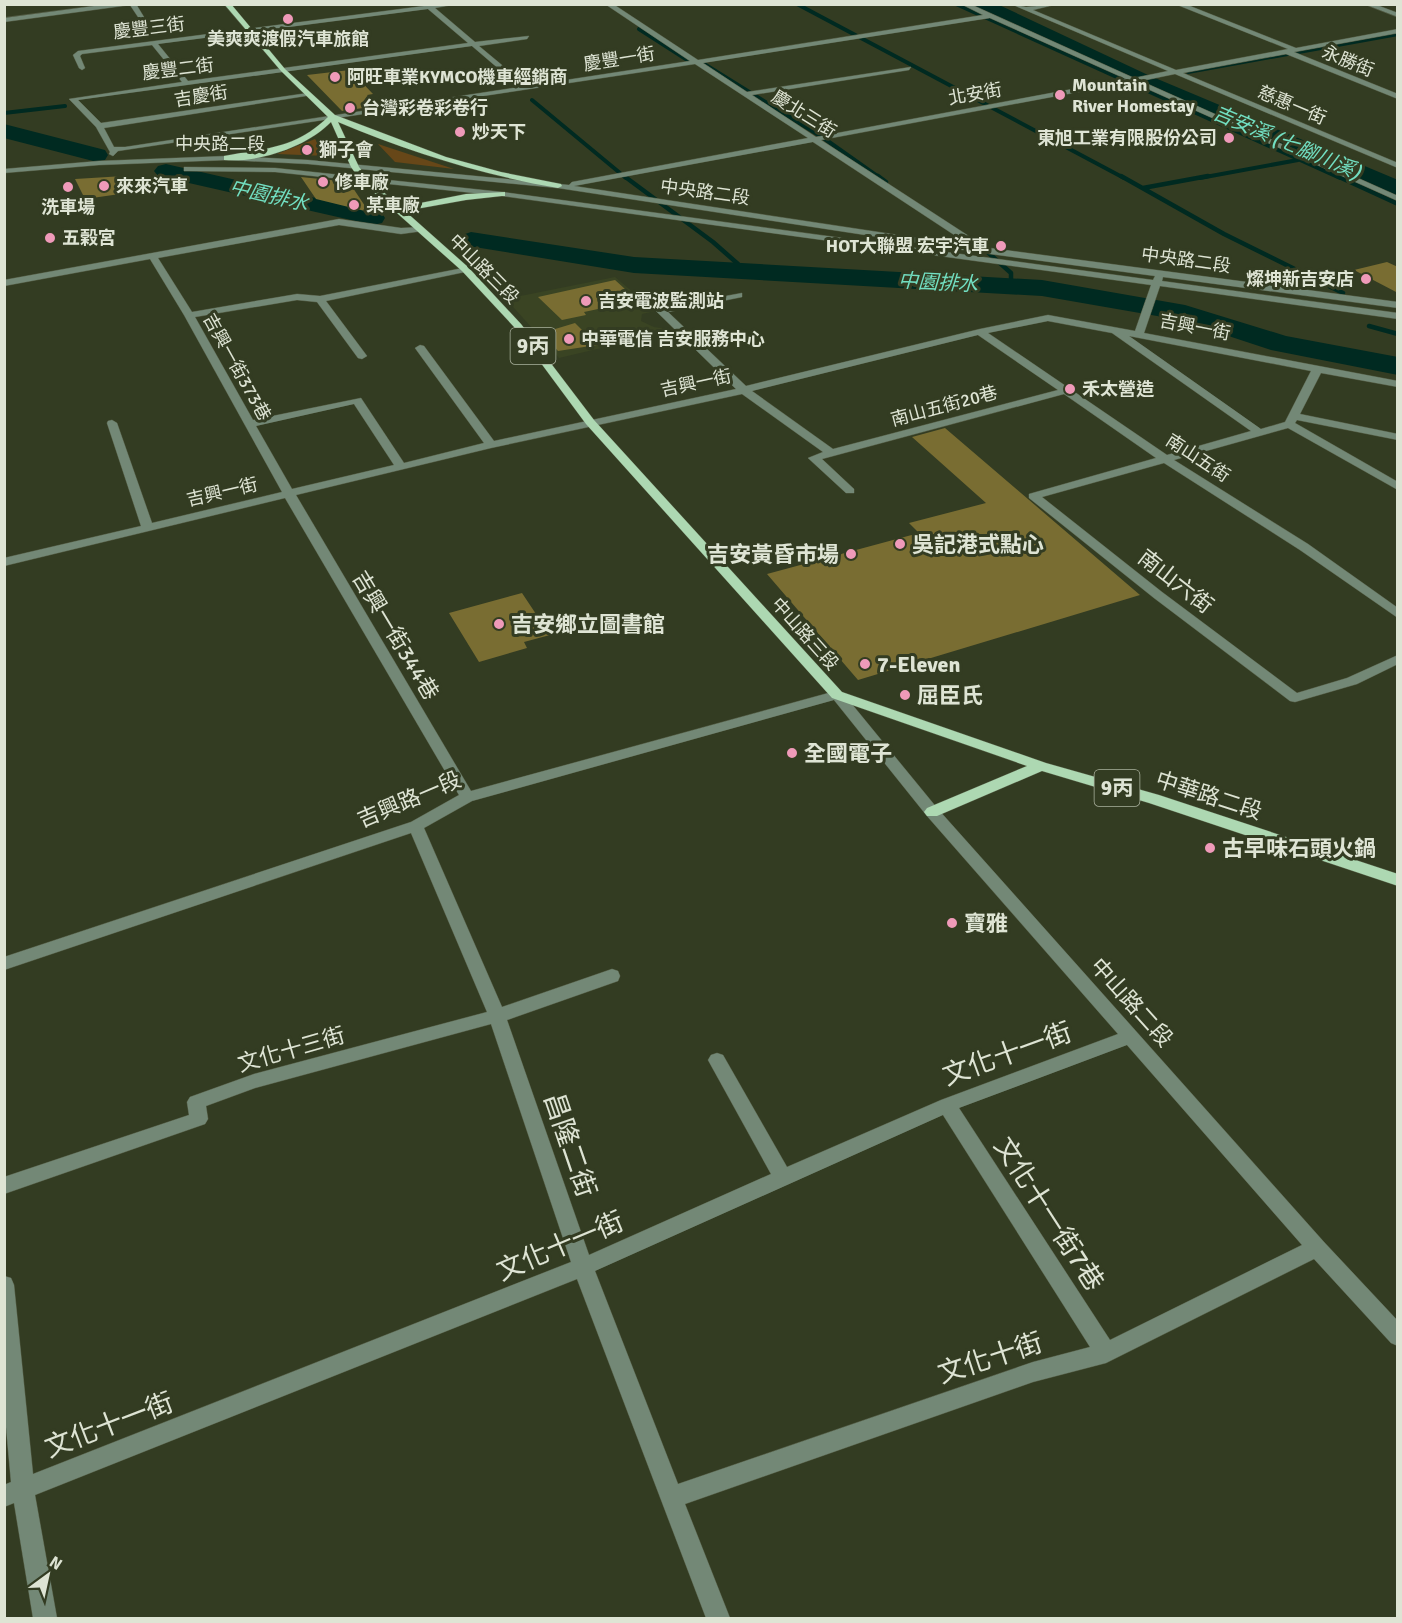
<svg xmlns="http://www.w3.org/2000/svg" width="1402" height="1623" viewBox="0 0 1402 1623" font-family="Signika,'Noto Sans TC',sans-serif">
<rect width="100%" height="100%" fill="#333c22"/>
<!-- built -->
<path fill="#3a4423" d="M615,277l40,34 -13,3 -1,7 13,6 13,2 2,3 -110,26 -53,-59z"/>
<!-- green -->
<path fill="#674718" d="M315,139l11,17 -49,-2z
M378,144l76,25 -59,-7z"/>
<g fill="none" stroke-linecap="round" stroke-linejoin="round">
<!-- stream-far1 -->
<path stroke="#002a21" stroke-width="4" d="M797,4l327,174
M956,4l384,174
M639,29l53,34
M701,62l121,75 58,41
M1188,72l210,-38
M532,100l94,78
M4,113l61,-7
M1200,178l98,-18"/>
<!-- stream -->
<path stroke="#002a21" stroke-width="4.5" d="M624,176l89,66 25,22 -2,6
M878,176l8,6
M1121,176l103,58 119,59
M1337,176l61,28
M1143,188l65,-12
M983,248l28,25v13
M1369,326l29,8"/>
<!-- river -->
<path fill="#002a21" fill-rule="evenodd" d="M972,4h25l151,71 250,105v16l-264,-113 -159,-75z
M4,124l101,26 3,5 -3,5 -8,2 -93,-24z
M166,164l207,47 9,2 3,5 -3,5 -9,2 -215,-49 -4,-5 4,-5z
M471,232l163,25 408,23 143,25 101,31 112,21v18l-127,-25 -91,-30 -138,-24 -408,-23 -172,-28 -4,-5 4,-5z"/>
</g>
<!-- building -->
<path fill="#796d32" d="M350,70l23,24 -6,1 10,11 -35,5 -35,-36z
M124,176l10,16 -49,7 -10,-20z
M301,177l48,5 20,30 -53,-13z
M1387,262l11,5v26l-44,-23z
M615,280l20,18 -7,2 3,2 -47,10 2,3 -24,5 -24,-23z
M575,323l22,22 -39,6 -16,-18z
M945,428l195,167 -282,85 -91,-106 152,-41 -10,-10 77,-20 -74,-66z
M522,593l28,42 -26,7 3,6 -48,14 -30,-49z"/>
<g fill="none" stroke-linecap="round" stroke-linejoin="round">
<!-- minor casing -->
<g stroke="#525a42" stroke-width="1">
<path id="minor" d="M109,4h27l11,18 -5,1 -12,-18 -126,17v-4z
M423,4h34l-22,4 40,34 54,-6 -2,3 -48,7 48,40 163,-25 -85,-57h8l85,56 285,-45 -22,-11h9l164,74 34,-7 -157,-67 15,3 32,-3 -25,6 143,60 112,-21 -113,-45h10l111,44 102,-19v4l-104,19 104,42v5l-112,-45 -103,19 215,90v5l-223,-94 -34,7 257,115v5l-266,-119 -311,58 160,104 1,3 416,55v6l-235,-31 -1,4 236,32v6l-238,-33 -16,47 254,48v6l-77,-14 -21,41 98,20v6l-101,-20 -2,3 103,59v8l-110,-62 -114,32 134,84 90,64v10l-98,-68 -136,-87 -122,34 120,95 135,101 50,-15 51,-23v9l-41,20 -62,18 -5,-1 -136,-103 -125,-100v-4l127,-36 -92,-64 -242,65 32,30v4h-8l-38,-35 15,-6 -81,-58 -251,54 -195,47 175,296 361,-99h10l95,116 387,434 74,79v25l-7,-3 -77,-84 -208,104 -73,19 -348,122 45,114h-24l-129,-339 -542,216 22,123h-24l-19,-115 -10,4v-22l7,-3 -7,-77v-129l7,2 3,7 19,189 538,-212 -80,-238 -236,64 -49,18 2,13 -3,5 -201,70v-17l185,-62 -2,-13 3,-5 64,-23 233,-62 -76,-179 -407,137v-13l407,-135 48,-27 -174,-297 -281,68v-8l137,-32 -34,-103 1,-2 4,-1 5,3 35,100 130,-31 -98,-177 -34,-56 -146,27v-6l335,-61 62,9 22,-1v4l-22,3 -62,-9 -181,33 34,54 105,-18 23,2 148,-29v4l-3,1 -139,29 41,55 -5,3 -4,-1 -41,-56 -20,-2 -102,17 58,103 108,-22 43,65 80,-20 -69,-95 5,-3 4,1 70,95 242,-52 -78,-76 -2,-2 5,-3 81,-15v4l-74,15 78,74 234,-57 68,-14 87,16 16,-46 -649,-89 -227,-24 -88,-1h-3v-4l91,1 227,24 651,88 2,-4 -172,-23 -425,-65 -250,-24 -81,-4 -128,5 -95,8v-4l95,-8 128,-5 81,4 261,25 3,-3 236,-44 -113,-74 -577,87 -5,5 -4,-2 1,-2 -14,-25 -27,-28 113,-17 -30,-37 -70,9 -2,2 5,12 -3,2 -3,-2 -6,-13 5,-4 346,-45zM428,9l40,34 -280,38 -30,-37zM990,18l136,61 -310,58 -64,-42 157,-25 2,-3 -164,25 -44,-29zM472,46l48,41 -395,60h-11l-10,-19 208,-33 -4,-2 -207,30 -23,-23zM813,142l158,104 -397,-60zM1048,321l64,12 139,98 -84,24 -179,-122zM978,335l80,55 -225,59 -81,-58zM1129,336l182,35 -26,51 -24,7zM354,404l40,61 -102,24 -36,-63zM834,700l93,116 191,218 -177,66 -154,67 -64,-112 -6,-2 -6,2 -3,5 63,114 -182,81 -82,-235 111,-39 2,-5 -2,-5 -6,-2 -110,38 -78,-179 48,-27zM1127,1045l175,200 -192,95 -151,-232zM943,1115l147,232 -57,15 -355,122 -83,-213z
M1364,4h10l24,9v4z"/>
</g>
<!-- major casing -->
<g stroke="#525a42" stroke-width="1">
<path id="major" d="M224,4h7l54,65 50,46 111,42 55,15 60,12 1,2 -4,2c-76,-13 -148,-36 -220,-66l21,45 8,10 33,30 66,-13 39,-2v4h-3l-36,4 -61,11 63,56 53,57 73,96 248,272 204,71 113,32 239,79v12l-249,-83 -107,-32 -105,45h-10l-3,-4 3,-4 100,-42 -195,-68 -246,-274 -71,-96 -53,-57 -101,-90 -10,-14 -20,-45c-24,25 -73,41 -107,38v-4c42,-8 71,-7 104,-39l-47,-46z"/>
</g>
<!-- minor -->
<use href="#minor" fill="#738876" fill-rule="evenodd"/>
<!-- major -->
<use href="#major" fill="#add8b2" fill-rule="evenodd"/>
</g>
<!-- markers -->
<g fill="#ef9ab9" stroke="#333c22" stroke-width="2">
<circle cx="288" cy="19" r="6"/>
<circle cx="335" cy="77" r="6"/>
<circle cx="1060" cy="95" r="6"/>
<circle cx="350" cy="108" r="6"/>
<circle cx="460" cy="132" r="6"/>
<circle cx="1229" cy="138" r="6"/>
<circle cx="307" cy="150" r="6"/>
<circle cx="323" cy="182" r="6"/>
<circle cx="104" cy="186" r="6"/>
<circle cx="68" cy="187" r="6"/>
<circle cx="354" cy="205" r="6"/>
<circle cx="50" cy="238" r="6"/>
<circle cx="1001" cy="246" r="6"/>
<circle cx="1366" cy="279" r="6"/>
<circle cx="586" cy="301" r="6"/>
<circle cx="569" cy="339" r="6"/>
<circle cx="1070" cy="389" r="6"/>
<circle cx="900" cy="544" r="6"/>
<circle cx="851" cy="554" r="6"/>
<circle cx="499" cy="624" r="6"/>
<circle cx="865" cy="664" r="6"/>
<circle cx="905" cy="695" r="6"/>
<circle cx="792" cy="753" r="6"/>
<circle cx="1210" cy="848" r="6"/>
<circle cx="952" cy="923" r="6"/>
</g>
<g text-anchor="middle" stroke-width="6" stroke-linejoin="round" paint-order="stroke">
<!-- far-street labels -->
<g font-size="18" fill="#dee4d4" stroke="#333c22">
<text transform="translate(149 28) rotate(-7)" y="6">慶豐三街</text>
<text transform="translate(619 59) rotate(-9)" y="6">慶豐一街</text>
<text transform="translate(1348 61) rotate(22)" y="6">永勝街</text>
<text transform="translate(178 69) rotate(-7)" y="6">慶豐二街</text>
<text transform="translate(975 94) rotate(-10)" y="6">北安街</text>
<text transform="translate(201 96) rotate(-9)" y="6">吉慶街</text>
<text transform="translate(1292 105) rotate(23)" y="6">慈惠一街</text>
<text transform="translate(804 114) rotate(32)" y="6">慶北三街</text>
<text x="220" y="150">中央路二段</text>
<text transform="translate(705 192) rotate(8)" y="6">中央路二段</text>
<text transform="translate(1186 260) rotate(8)" y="6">中央路二段</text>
<text transform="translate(484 269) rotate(45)" y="6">中山路三段</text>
<text transform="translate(1195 327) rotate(11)" y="6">吉興一街</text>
<text transform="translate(237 367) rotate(61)" y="6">吉興一街373巷</text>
<text transform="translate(696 383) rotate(-12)" y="6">吉興一街</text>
<text transform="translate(944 406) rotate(-15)" y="6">南山五街20巷</text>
<text transform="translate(1198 458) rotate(33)" y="6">南山五街</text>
<text transform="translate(222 492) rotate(-13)" y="6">吉興一街</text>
<text transform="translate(805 634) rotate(48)" y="6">中山路三段</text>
</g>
<!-- far-poi labels -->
<g font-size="18" font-weight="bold" fill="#dee4d4" stroke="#333c22" text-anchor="start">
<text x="288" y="45" text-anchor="middle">美爽爽渡假汽車旅館</text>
<text x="347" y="83">阿旺車業KYMCO機車經銷商</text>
<text x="1072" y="91">Mountain<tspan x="1072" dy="21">River Homestay</tspan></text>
<text x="362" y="114">台灣彩卷彩卷行</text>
<text x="472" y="138">炒天下</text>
<text x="1217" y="144" text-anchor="end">東旭工業有限股份公司</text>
<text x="319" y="156">獅子會</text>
<text x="335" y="188">修車廠</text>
<text x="116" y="192">來來汽車</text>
<text x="366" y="211">某車廠</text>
<text x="68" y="213" text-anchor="middle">洗車場</text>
<text x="62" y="244">五榖宮</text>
<text x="989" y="252" text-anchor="end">HOT大聯盟 宏宇汽車</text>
<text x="1354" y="285" text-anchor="end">燦坤新吉安店</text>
<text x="598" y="307">吉安電波監測站</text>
<text x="581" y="345">中華電信 吉安服務中心</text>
<text x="1082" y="395">禾太營造</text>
</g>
<!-- far-water labels -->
<g font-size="20" font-style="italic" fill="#72dfc2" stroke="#333c22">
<text transform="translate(1287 142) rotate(23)" y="7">吉安溪 (七腳川溪)</text>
<text transform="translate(269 195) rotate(13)" y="7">中園排水</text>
<text transform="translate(938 282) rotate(3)" y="7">中園排水</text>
</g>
<!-- shield labels -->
<g fill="#333c22" stroke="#abb29f" stroke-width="1.5">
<rect x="510.5" y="328" width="45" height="36" rx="4.5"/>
<rect x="1094.5" y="770" width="45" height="36" rx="4.5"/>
</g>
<g font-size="21" font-weight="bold" fill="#dee4d4">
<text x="533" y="353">9丙</text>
<text x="1117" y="795">9丙</text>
</g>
<!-- poi labels -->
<g font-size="22" font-weight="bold" fill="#dee4d4" stroke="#333c22" text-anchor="start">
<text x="912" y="552">吳記港式點心</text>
<text x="839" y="562" text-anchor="end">吉安黃昏市場</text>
<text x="511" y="632">吉安鄉立圖書館</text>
<text x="877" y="672">7-Eleven</text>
<text x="917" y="703">屈臣氏</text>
<text x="804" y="761">全國電子</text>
<text x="1222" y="856">古早味石頭火鍋</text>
<text x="964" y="931">寶雅</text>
</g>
<!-- street labels -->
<g font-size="22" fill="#dee4d4" stroke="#333c22">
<text transform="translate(1176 581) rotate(38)" y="8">南山六街</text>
<text transform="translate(396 635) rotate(59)" y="8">吉興一街344巷</text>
<text transform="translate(1209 795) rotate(18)" y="8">中華路二段</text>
<text transform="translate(409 799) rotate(-23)" y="8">吉興路一段</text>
<text transform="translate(1132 1002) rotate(48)" y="8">中山路二段</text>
<text transform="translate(291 1049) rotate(-16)" y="8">文化十三街</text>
</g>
<!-- near-street labels -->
<g font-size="27" fill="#dee4d4" stroke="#333c22">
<text transform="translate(1007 1054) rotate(-20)" y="9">文化十一街</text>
<text transform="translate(570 1145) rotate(71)" y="9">昌隆二街</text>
<text transform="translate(1049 1214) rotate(57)" y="9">文化十一街7巷</text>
<text transform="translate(560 1246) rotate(-23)" y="9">文化十一街</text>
<text transform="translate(990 1358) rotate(-18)" y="9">文化十街</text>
<text transform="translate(109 1425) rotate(-21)" y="9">文化十一街</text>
</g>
</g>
<!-- border -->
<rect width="1402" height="1623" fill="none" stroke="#dee4d4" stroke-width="12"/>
<!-- north arrow -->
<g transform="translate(48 1575) rotate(33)" stroke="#333c22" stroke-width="4.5" paint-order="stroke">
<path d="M0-4.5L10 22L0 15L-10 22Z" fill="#dee4d4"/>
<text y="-9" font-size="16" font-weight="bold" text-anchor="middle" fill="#dee4d4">N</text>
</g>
</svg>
